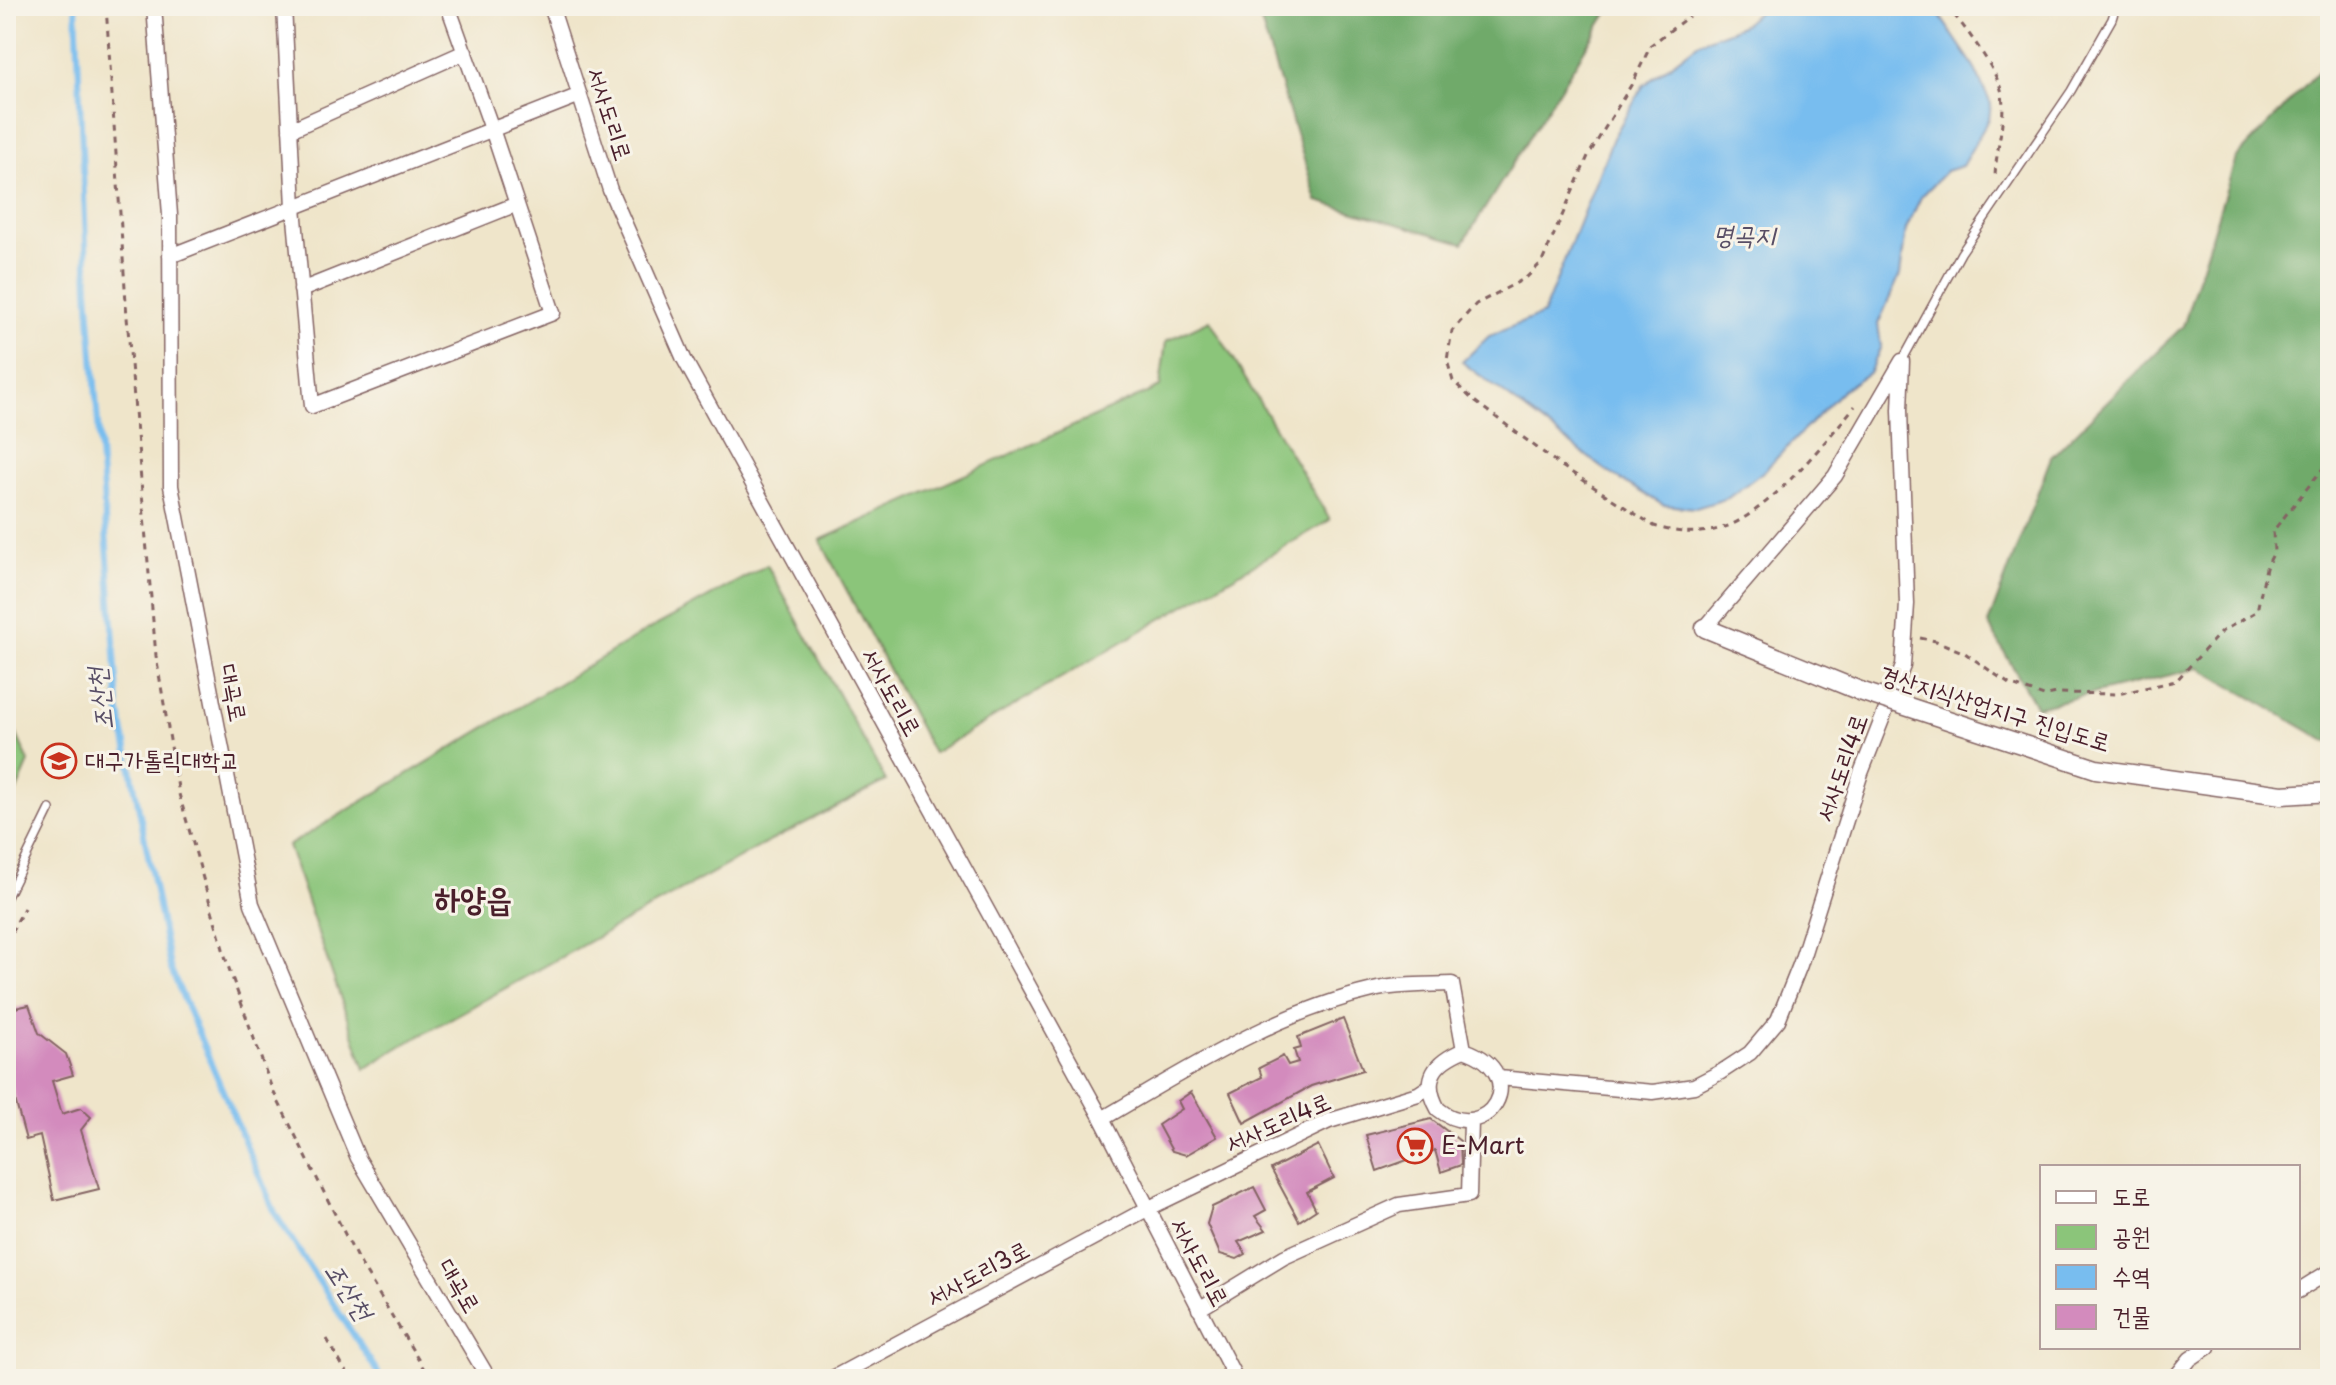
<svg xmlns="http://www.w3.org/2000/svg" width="2336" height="1385" viewBox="0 0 2336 1385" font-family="'Playpen Sans','Poor Story',sans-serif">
<rect width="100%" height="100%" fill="#f7f3e8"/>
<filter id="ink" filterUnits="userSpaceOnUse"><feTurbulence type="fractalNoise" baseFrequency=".0125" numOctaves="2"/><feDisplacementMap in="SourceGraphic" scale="16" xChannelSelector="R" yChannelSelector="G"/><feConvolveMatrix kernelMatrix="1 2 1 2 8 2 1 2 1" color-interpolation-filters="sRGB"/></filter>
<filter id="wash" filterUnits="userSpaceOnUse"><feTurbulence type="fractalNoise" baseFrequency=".006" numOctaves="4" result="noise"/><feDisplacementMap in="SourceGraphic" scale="32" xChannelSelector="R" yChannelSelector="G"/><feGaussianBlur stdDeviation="1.8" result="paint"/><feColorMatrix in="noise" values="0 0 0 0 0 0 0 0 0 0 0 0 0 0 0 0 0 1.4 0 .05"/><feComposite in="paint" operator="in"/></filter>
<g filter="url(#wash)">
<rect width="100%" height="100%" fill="#efe5ca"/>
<!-- green -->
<path fill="#8bc57a" stroke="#6a7252" stroke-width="2" d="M1210,320l120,200 -397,233 -113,-213 340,-153 6,-46z
M767,565l119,216 -125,65 -365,203 -31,20 -77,-223 358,-215z
M6,728l10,5 13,29 -23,53z"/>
<!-- forest -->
<path fill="#70aa6a" stroke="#5d644a" stroke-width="2" d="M1256,6h352v6l-145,231 -146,-42z
M2330,59v681l-2,2 -128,-74 -164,39 -48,-83 63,-167 132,-131 53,-168z"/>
<!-- water -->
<path fill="#78bdef" stroke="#616e8d" stroke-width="2" d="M1766,6h167l40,59 18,39 -2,15 -27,47 -16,5 -25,26 -15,32 -6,46 -22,49 3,22 -11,26 -27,18 -79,81 -36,27 -32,10 -33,-3 -55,-33 -146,-110 27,-26 54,-22 70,-176 30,-52 57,-44 41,-16z"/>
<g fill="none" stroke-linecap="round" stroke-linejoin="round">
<!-- stream -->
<path stroke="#78bdef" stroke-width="6" d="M76,6l12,283 31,419 51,259 106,248 106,164"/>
</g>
<g id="blocks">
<!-- building -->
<path fill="#d38bbd" d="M29,1005l10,28 27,21 7,21 -21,6 10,33 19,-6 10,9 -10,13 18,59 -45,11 -14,-64 -14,4 -20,-74v-56z
M1343,1019l20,51 -52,16 -67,37 -14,-30 32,-16 -3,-9 24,-12 5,9 10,-3 -4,-12 7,-2 -3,-11z
M1191,1092l26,45 -31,18 -14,-4 -14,-26 24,-16 -4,-8z
M1431,1119l29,22 1,24 -20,7 -6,-22 -58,21 -11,-36z
M1318,1145l16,33 -27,14 9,18 -17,11 -28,-52z
M1254,1187l12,23 -11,6 11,14 -28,12 8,12 -9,5 -17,-5 -13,-30 5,-17z"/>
</g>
</g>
<g filter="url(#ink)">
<use href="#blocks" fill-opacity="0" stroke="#846463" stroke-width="2"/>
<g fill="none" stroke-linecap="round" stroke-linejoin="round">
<!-- service casing -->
<g stroke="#846463" stroke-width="10">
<path id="service" d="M1902,361l59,-108 110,-162 41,-72 4,-13
M6,899l44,-90"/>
</g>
<!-- minor casing -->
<g stroke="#846463" stroke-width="17">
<path id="minor" d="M154,6l16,209 1,271 81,418 106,254 131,221
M284,6l10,201 18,199 241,-93 -61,-184 -44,-123
M551,6l59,184 74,169 418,760 134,260
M290,130l175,-78
M170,256l410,-161
M301,290l216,-86
M1464,1050c71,24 22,98 -26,59 -17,-31 -3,-47 26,-59z
M1499,1078l154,14 41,-6 27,-14 29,-19 28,-33 22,-55 61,-192 42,-107 4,-62 -7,-194 2,-49 -67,115 -130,152
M1102,1119c86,-50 172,-106 271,-129 25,-6 53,-5 79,-6l12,66
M2298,1291l32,-20
M1199,1309l85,-52 115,-52 70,-10 2,-74
M831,1379l316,-170 182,-88 89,-27 12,-8
M2174,1379l16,-20 18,-12"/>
</g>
<!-- tertiary casing -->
<g stroke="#846463" stroke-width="21">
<path id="tertiary" d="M1705,628l155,63
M2027,746l69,23 186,26 48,-3"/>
</g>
<!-- path -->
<path stroke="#846463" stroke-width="3" stroke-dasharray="6 6" stroke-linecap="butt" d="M106,6l21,311 29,339 23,138 48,169 45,126 84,167 74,123
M1702,6l-51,39 -18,37 -45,74 -46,106 -16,16 -50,26 -24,27 -5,29 6,21 20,19 87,65 94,61c22,7 45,9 68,2 45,-13 103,-86 133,-122
M1946,6c16,16 53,66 56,88 4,29 -7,57 -7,86
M1920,638l16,3 29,12 44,31 35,12 12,-3 62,1 58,-13 45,-49 36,-21 9,-43 8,-16 -1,-21 51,-64 6,-57
M6,943l18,-35
M327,1339l23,40"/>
<!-- service -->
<use href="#service" stroke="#fff" stroke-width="7"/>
<!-- minor -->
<use href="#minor" stroke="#fff" stroke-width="14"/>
<!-- tertiary -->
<use href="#tertiary" stroke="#fff" stroke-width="18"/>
<!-- tertiary-bridge casing -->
<g stroke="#846463" stroke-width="21" stroke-linecap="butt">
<path id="tertiary-bridge" d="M1860,691l167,55"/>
</g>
<!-- tertiary-bridge -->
<use href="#tertiary-bridge" stroke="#fff" stroke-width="18"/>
</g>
</g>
<!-- icons -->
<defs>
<g id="university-ring" transform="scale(1.8)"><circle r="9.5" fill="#f7f3e8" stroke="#c8321e" stroke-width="1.5"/><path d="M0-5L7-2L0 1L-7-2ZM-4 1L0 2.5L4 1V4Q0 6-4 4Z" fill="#c8321e"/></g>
<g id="supermarket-ring" transform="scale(1.8)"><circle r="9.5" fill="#f7f3e8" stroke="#c8321e" stroke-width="1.5"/><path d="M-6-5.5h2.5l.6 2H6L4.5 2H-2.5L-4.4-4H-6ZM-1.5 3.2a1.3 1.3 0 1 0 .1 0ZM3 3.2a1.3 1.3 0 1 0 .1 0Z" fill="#c8321e"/></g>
</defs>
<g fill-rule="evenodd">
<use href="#university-ring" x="59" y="761"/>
<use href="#supermarket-ring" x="1415" y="1146"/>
</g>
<g text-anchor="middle" stroke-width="6" stroke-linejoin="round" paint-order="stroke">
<!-- street labels -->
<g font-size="24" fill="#4a1f2b" stroke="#f7f3e8">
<text transform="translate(609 114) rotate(72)" y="8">서사도리로</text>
<text transform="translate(891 692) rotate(61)" y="8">서사도리로</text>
<text transform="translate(233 693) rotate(79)" y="8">대곡로</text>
<text transform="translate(1995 709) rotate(17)" y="8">경산지식산업지구 진입도로</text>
<text transform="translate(1842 768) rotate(-71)" y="8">서사도리4로</text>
<text transform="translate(1278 1123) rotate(-24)" y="8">서사도리4로</text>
<text transform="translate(1199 1262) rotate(62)" y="8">서사도리로</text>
<text transform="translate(978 1274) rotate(-28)" y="8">서사도리3로</text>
<text transform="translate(459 1286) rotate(60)" y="8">대곡로</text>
</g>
<!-- poi labels -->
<g font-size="24" fill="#4a1f2b" stroke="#f7f3e8" text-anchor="start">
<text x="85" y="769">대구가톨릭대학교</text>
<text x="1441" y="1154">E-Mart</text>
</g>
<!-- water labels -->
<g font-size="26" font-style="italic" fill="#584e66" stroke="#f7f3e8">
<text x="1744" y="244">명곡지</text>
<text transform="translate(100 699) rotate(-97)" y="9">조산천</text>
<text transform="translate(349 1291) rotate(57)" y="9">조산천</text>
</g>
<!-- district labels -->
<g font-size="32" font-weight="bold" fill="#4a1f2b" stroke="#f7f3e8">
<text x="473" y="910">하양읍</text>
</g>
</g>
<!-- margin -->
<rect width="2336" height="1385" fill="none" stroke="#f7f3e8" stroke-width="32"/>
<!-- legend -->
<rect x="2040" y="1165" width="260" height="184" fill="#f7f3e8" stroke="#b29e9c" stroke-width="2"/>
<rect x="2056" y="1191" width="40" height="12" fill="#ffffff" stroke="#b29e9c" stroke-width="2"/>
<text x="2112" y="1205" font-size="24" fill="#4a1f2b">도로</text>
<rect x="2056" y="1225" width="40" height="24" fill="#8bc57a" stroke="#b29e9c" stroke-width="2"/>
<text x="2112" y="1245" font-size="24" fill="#4a1f2b">공원</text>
<rect x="2056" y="1265" width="40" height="24" fill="#78bdef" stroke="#b29e9c" stroke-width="2"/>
<text x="2112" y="1285" font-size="24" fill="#4a1f2b">수역</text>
<rect x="2056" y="1305" width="40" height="24" fill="#d38bbd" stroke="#b29e9c" stroke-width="2"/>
<text x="2112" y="1325" font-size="24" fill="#4a1f2b">건물</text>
</svg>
